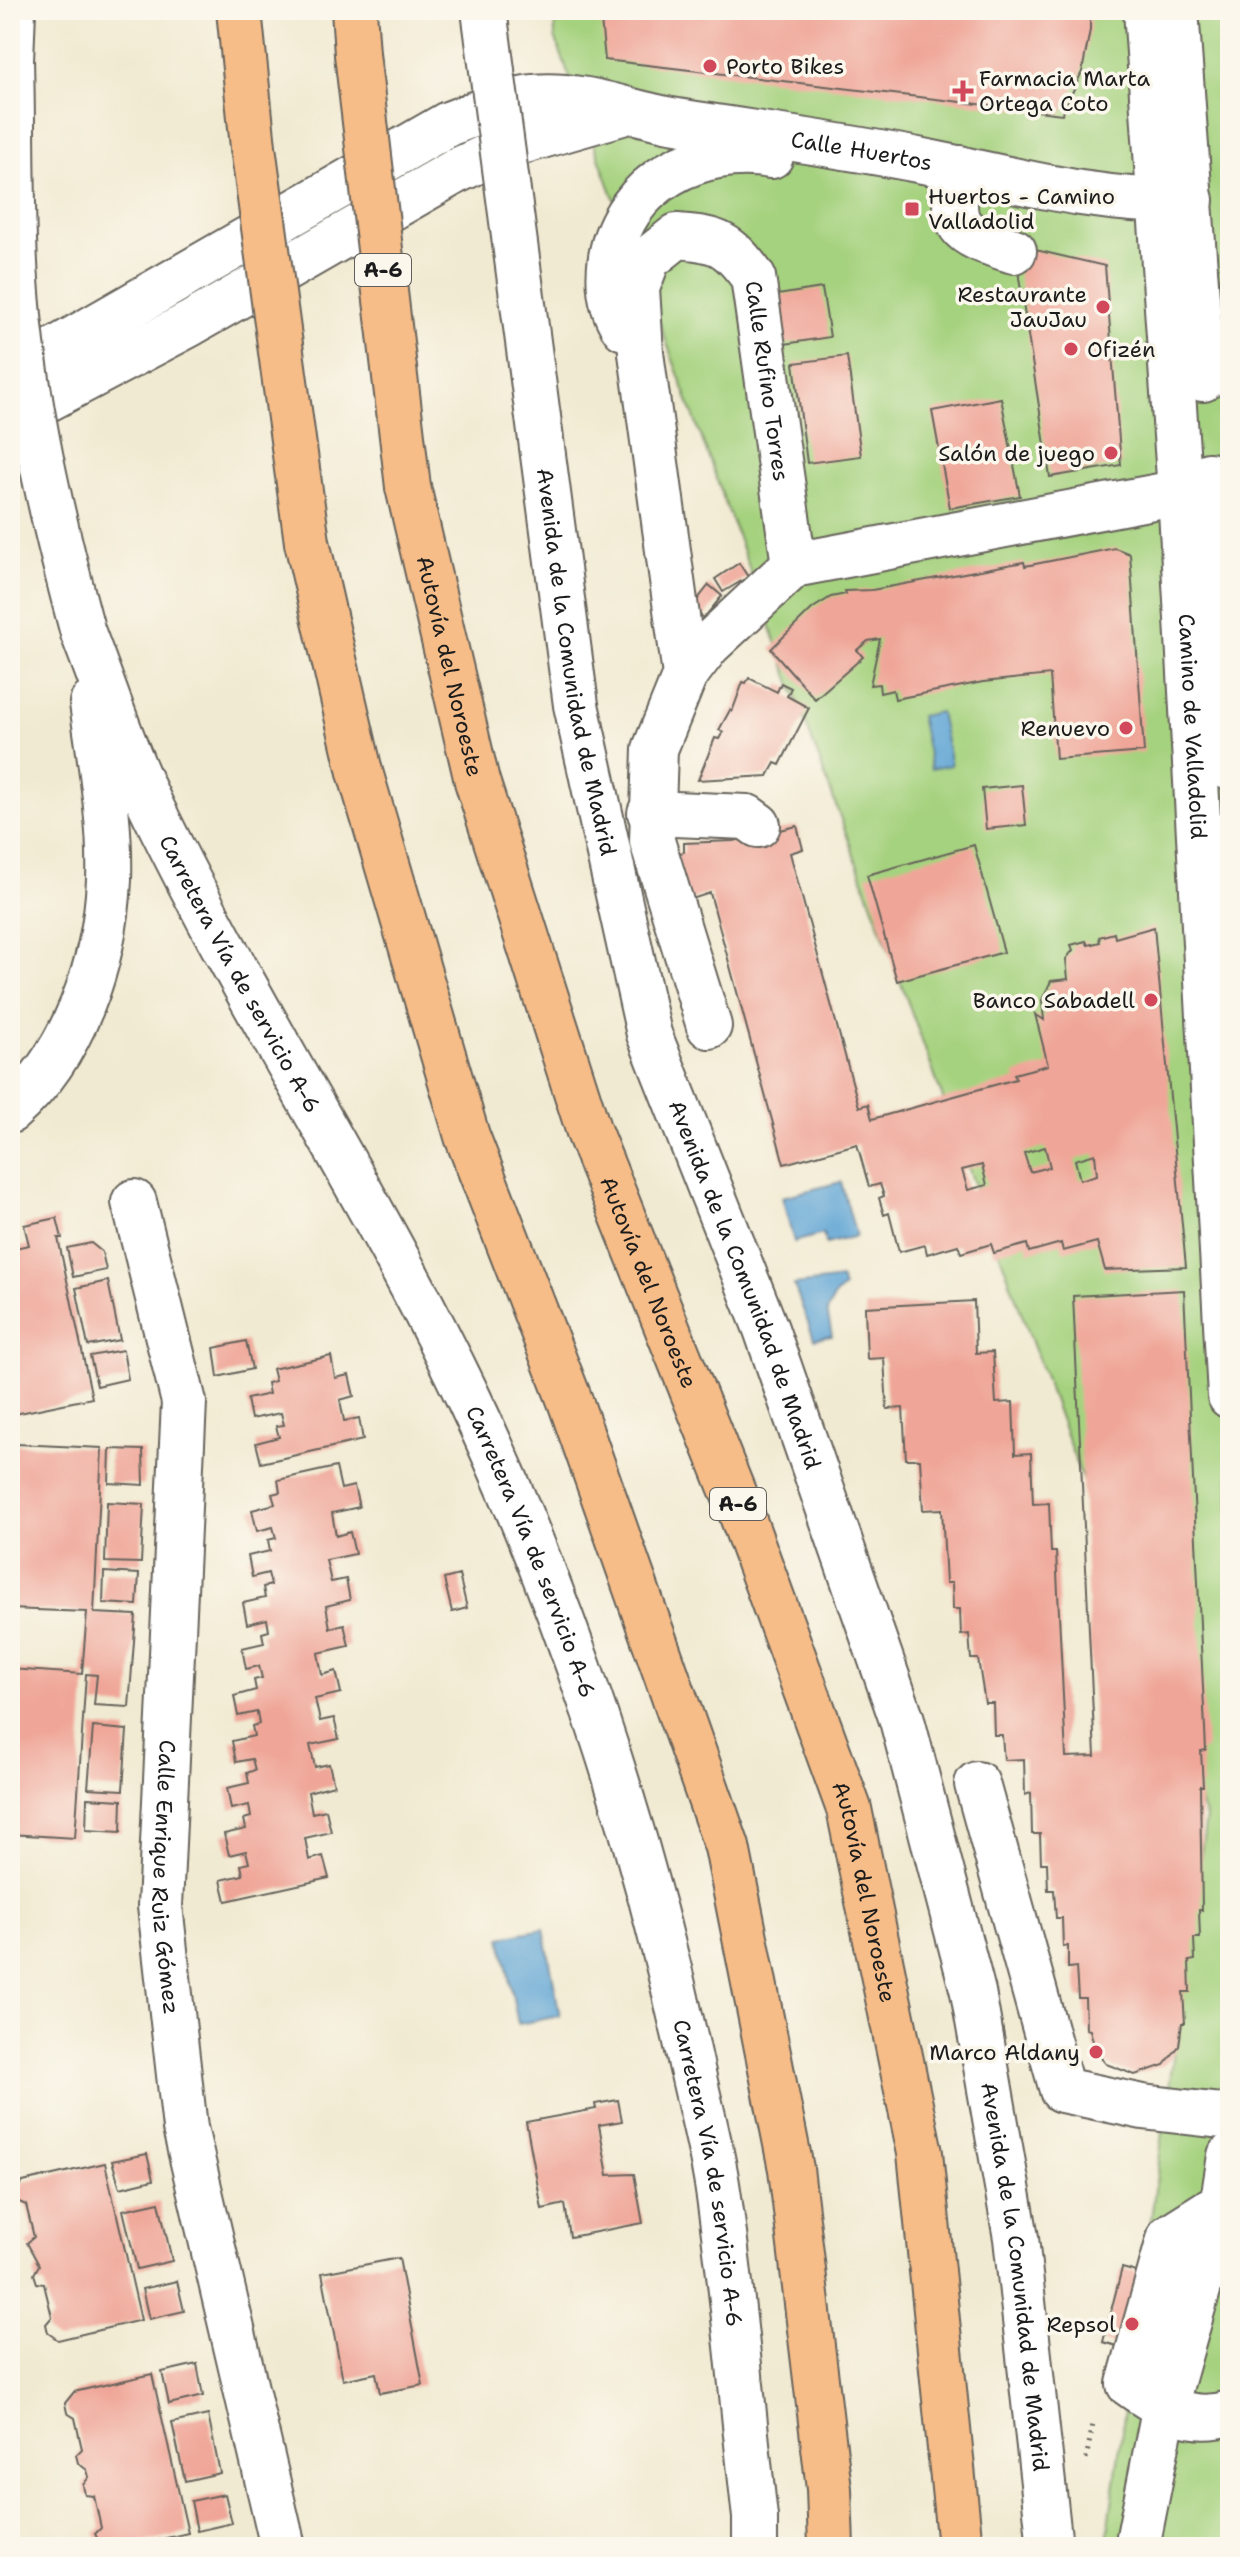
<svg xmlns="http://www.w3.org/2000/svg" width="1240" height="2557" viewBox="0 0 1240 2557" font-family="'Shantell Sans',sans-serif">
<rect width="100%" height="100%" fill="#fbf7ec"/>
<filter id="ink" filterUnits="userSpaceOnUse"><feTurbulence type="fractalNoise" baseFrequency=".0125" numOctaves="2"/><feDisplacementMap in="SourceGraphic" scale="16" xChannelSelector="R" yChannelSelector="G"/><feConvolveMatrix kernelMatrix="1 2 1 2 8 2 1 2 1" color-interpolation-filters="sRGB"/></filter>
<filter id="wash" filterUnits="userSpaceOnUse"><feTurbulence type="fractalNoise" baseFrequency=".006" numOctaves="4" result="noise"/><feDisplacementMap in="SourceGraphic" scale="32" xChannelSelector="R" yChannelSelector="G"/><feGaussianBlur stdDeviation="1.8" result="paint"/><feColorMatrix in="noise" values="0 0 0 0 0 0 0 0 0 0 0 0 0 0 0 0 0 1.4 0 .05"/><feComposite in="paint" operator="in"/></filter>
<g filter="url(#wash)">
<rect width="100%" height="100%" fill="#f1ead2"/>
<!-- green -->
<path fill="#a5d27e" stroke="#60774d" stroke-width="2" d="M554,10h676v2537h-124l100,-729 -651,-1781z"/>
<!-- water -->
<path fill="#5ea4d4" stroke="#3d6078" stroke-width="2" d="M940,712l11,53 -20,4 -11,-53z
M841,1182l15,54 -30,8 -3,-10 -29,8 -12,-45z
M841,1279l3,9 -8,6 -9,17 5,25 -18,3 -20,-54z
M544,1929l16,87 -42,8 -17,-87z"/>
<g id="blocks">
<!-- building -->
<path fill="#efa698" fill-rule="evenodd" d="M600,10h490v20l-8,42 -20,42 -457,-54z
M1014,245l91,21 16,199 -71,12z
M822,288l8,49 -52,8 -7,-49z
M847,356l14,100 -54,7 -13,-100z
M1001,398l19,98 -70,12 -18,-97z
M1115,548l15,6 14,198 -88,7 -6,-84 -67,7 -88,17 -2,-9 -13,3 -1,-9 -9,1 10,-46 -12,2 -11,9 6,7 -48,42 -44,-50 42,-41 18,-11 15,-3 -1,-3 27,-1 152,-28 1,4z
M739,563l9,14 -25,15 -8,-13z
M709,585l13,11 -18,22 -13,-10z
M749,678l28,14 4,-9 10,5 -4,8 22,12 -19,37 -10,20 -5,-2 -7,13 -70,4 17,-42 4,1 4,-7 -4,-2 11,-20 2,2 11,-30 3,1z
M1022,785l4,40 -40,4 -4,-40z
M797,826l6,23 -13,4 69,254 9,-3 4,15 144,-40 -2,-5 34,-9 -13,-51 9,6 -2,-20 9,-19 17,-2 -2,-20 7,-9 -2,-5 15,-4 2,4 12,-3 -1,-5 15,-4 1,5 39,-11 32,340 -81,3 -8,-28 -34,9 -2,-8 -32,9 -2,-8 -33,9 -3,-9 -30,9 -3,-8 -31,9 -2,-9 -26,7 -10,-39 -5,2 -5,-17 5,-2 -4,-12 -11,3 -12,-43 -73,20 -74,-271 -21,7 -13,-46 8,-2v-9l50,-2zM1045,1147l5,20 -20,5 -6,-19zM1095,1154l2,21 -17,5 -5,-20zM982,1165l5,20 -19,5 -6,-20z
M974,845l30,107 -107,29 -30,-106z
M57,1218l5,20h-4l34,160 -82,17v-166l19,-4 -5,-20z
M91,1243l11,9 4,18 -33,7 -6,-29z
M108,1281l12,59 -32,6 -12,-58z
M1184,1290l22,460 -5,1 2,35h-3l2,124h-3l1,28h-6l1,22 -6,1 1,31h-7l2,31h-3l-3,23 -15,19 -29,10 -29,-11 -10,-12 -6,-22 -4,-1 -1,-31h-7l-2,-31 -8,1v-22l-5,1 -1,-29h-6l-2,-28h-6l-1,-27h-6l-1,-29h-8l-1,-41 -6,2 -1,-36 -20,1 -2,-25h-8l-1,-32h-8l-7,-44h-7l-2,-25 -8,1 -1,-26h-7l-1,-26h-6l-4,-74 -19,1 -3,-51h-14l-3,-51 -16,1 -3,-51 -17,1 -2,-52 109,-6 2,52 17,-1 3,51 17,-1 2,52 16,-1 2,51 16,-1 2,49h5l10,205 29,-1 -22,-460z
M246,1341l6,28 -34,8 -4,-29z
M123,1350l5,29 -31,7 -7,-30z
M331,1356l4,22 14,-3 5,21 -14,4 4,21 15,-3 4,22 -102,23 -5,-20 23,-6 -3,-11 8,-1 -3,-12 -30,6 -4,-20 22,-5 -2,-11 8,-2 -3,-12z
M16,1444l86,4 -8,165 42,2 -7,92 -35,-2 3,-30 -11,-1 -11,164 -65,-4v-165l72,5 5,-62 -77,-3v-76l3,-8 -3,-21 4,-2 1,-32 -5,-3v-15l6,-3z
M110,1449l33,1 1,35 -35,-2z
M336,1467l5,22 13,-3 5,21 -27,6 4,23 14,-4 5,22 -29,6 5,22 15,-3 4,21 -24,6 4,22 14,-4 5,22 -31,7 4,22 14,-4 5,22 -26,6 5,22 14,-3 5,21 -29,6 5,22 14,-3 5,21 -26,7 4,21 14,-3 5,22 -26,6 4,22 14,-4 6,22 -103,23 -5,-21 22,-5 -2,-10 8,-2 -3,-12 -17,4 -5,-21 22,-5 -2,-10 7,-2 -2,-12 -18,4 -4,-21 22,-5 -2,-10 8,-3 -3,-11 -16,3 -4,-21 22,-5 -2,-10 7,-2 -2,-12 -19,4 -4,-20 22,-6 -2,-10 8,-2 -3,-12 -13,3 -4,-21 22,-5 -2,-10 7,-2 -2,-12 -20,5 -4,-21 22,-5 -2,-11 8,-2 -3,-12 -16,4 -4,-21 22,-5 -2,-11 8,-2 -3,-11 -16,4 -5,-21 23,-6 -3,-10 8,-2 -2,-12z
M107,1502l37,2 -3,59 -36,-1z
M104,1572l35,2 -2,31 -34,-2z
M459,1575l8,33 -15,4 -8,-33z
M93,1727l34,3 -4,60 -35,-2z
M87,1798l35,2 -1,32 -35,-2z
M618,2100l4,21 -23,4 9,50 26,-1 9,49 -73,14 -5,-33 -23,5 -16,-87 70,-13 -1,-5z
M147,2154l6,26 -33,8 -8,-27z
M105,2163l36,157 -83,20 -10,-7 -2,-9 6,-7 -8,-33 -7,-1 -3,-9 5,-9 -12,-22 7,-6 -8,-32 -9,-4 -2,-9 8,-10z
M159,2202l13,59 -35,8 -14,-59z
M399,2258l24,127 -43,8 -4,-20 -33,7 -21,-107z
M1122,2268l47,13 -20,74 -46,-13z
M177,2281l7,30 -35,8 -7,-30z
M197,2364l6,32 -34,8 -7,-32z
M152,2374l36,159 -60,14h-26l-7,-13 6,-6 -7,-32 -9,-1 -2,-10 6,-8 -2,-7 -9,-7 -2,-8 6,-6 -7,-31 -8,-5 -2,-10 9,-11z
M208,2415l12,58 -35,8 -13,-58z
M225,2494l7,29 -35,8 -6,-30z"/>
</g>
</g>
<g filter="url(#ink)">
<use href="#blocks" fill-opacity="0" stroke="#67645c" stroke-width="2"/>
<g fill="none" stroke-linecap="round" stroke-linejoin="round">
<!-- minor casing -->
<g stroke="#67645c" stroke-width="48">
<g id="minor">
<path id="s1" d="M1146,10l34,482 50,904"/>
<path d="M1176,10l27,369"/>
<path d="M11,60l2,-50"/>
<path d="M960,168c-13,63 -2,65 54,83"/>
<path d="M624,328c-14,-21 -17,-45 -13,-71 14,-75 88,-113 160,-101"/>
<path id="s2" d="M10,371l41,-19 397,-228c28,-10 56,-24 86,-27 45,-5 94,15 137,23 86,14 172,25 257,42 87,17 175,43 263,38"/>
<path id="s3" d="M538,417l38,288 73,329 117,295 136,391 71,272 43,246 34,309"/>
<path d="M10,419l180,-95 266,-153 58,-27 111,-32"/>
<path d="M1209,475l21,293"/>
<path id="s4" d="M83,633c23,59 43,122 71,179 96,198 217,383 312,581 98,206 175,440 223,662 9,43 21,86 28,129 17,110 25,222 38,333v30"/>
<path id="s5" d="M685,675l-44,-322 -4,-65 11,-29 29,-23c42,3 51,7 76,41l41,288"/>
<path d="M650,813l97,4 11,8"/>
<path d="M709,1026l-57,-185 3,-92 30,-74 23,-30 86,-80 386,-73 50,-3"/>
<path d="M10,1111c64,-56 95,-148 99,-231 2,-59 -9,-119 -17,-177"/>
<path id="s6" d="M134,1202l50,200 -24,504 25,222 98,419"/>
<path d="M977,1784l85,306 81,17 87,10"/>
<path d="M1230,2198l-60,38 -41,148c32,23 61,41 101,29"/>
<path d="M1137,2547l27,-137 59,-209 7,-45"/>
</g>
</g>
<!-- highway casing -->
<g stroke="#67645c" stroke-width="48">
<g id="highway">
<path d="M239,10l14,137"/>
<path d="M354,10l3,44"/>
<path id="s7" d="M408,487l69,294 112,351 151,378 109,299 71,344 40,394"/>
<path d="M307,542l53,230 107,364 103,265 157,446 64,322 38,320 2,58"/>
</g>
</g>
<!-- path -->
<path stroke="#67645c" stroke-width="5" stroke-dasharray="2 6" stroke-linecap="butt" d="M1086,2459l7,-35"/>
<!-- minor -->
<use href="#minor" stroke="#fff" stroke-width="44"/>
<!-- highway -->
<use href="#highway" stroke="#f7bd88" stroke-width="44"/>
<!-- minor-bridge casing -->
<g stroke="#67645c" stroke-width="48" stroke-linecap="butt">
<path id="minor-bridge" d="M484,10l54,407
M11,60c2,73 0,147 5,220 8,120 36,238 67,353"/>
</g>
<!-- highway-bridge casing -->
<g stroke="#67645c" stroke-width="48" stroke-linecap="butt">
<path id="highway-bridge" d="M357,54l51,433
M253,147l54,395"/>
</g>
<!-- minor-bridge -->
<use href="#minor-bridge" stroke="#fff" stroke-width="44"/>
<!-- highway-bridge -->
<use href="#highway-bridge" stroke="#f7bd88" stroke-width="44"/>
</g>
</g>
<!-- markers -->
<g fill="#d1495b" stroke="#fbf7ec" stroke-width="3">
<circle cx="710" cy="66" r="8"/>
<path d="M959 79h8v8h8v8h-8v8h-8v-8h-8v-8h8z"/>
<rect x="904" y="201" width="16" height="16" rx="4"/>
<circle cx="1103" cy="307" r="8"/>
<circle cx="1071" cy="349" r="8"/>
<circle cx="1111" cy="453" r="8"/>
<circle cx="1126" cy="728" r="8"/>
<circle cx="1151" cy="1000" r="8"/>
<circle cx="1096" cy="2052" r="8"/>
<circle cx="1132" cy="2324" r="8"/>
</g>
<g text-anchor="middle" stroke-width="7" stroke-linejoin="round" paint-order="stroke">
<!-- shield labels -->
<g fill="#fbf7ec" stroke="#5f5e5a" stroke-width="2">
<rect x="355" y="254" width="56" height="32" rx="6"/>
<rect x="710" y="1488" width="56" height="32" rx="6"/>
</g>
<g font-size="20" font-weight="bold" fill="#1c1c1c">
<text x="383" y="277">A-6</text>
<text x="738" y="1511">A-6</text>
</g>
<!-- poi labels -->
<g font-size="22" fill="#1c1c1c" stroke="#fbf7ec" text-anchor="end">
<text x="726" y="74" text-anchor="start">Porto Bikes</text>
<text x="979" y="86" text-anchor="start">Farmacia Marta<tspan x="979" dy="25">Ortega Coto</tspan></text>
<text x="928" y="204" text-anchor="start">Huertos - Camino<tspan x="928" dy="25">Valladolid</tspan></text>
<text x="1087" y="302">Restaurante<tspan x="1087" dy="25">JauJau</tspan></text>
<text x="1087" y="357" text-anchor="start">Ofizén</text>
<text x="1095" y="461">Salón de juego</text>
<text x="1110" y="736">Renuevo</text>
<text x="1135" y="1008">Banco Sabadell</text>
<text x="1080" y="2060">Marco Aldany</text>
<text x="1116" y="2332">Repsol</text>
</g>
<!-- street labels -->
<g font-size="22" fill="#1c1c1c" stroke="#fbf7ec">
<text dy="8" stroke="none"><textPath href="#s2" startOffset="926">Calle Huertos</textPath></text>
<text dy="8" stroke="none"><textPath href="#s5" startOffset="654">Calle Rufino Torres</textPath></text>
<text dy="8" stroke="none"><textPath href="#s3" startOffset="248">Avenida de la Comunidad de Madrid</textPath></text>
<text dy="8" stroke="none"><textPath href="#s7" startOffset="184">Autovía del Noroeste</textPath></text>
<text dy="8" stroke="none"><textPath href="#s1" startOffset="718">Camino de Valladolid</textPath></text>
<text dy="8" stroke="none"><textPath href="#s4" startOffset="376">Carretera Vía de servicio A-6</textPath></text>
<text dy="8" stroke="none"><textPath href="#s7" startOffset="832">Autovía del Noroeste</textPath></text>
<text dy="8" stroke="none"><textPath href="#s3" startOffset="896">Avenida de la Comunidad de Madrid</textPath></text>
<text dy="8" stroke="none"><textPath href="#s4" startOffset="1024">Carretera Vía de servicio A-6</textPath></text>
<text dy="8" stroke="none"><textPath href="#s6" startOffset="682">Calle Enrique Ruiz Gómez</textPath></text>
<text dy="8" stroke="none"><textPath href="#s7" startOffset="1480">Autovía del Noroeste</textPath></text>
<text dy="8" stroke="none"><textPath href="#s4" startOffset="1672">Carretera Vía de servicio A-6</textPath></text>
<text dy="8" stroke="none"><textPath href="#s3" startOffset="1928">Avenida de la Comunidad de Madrid</textPath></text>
</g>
</g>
<!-- margin -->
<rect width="1240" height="2557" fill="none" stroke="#fbf7ec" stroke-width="40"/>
</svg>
